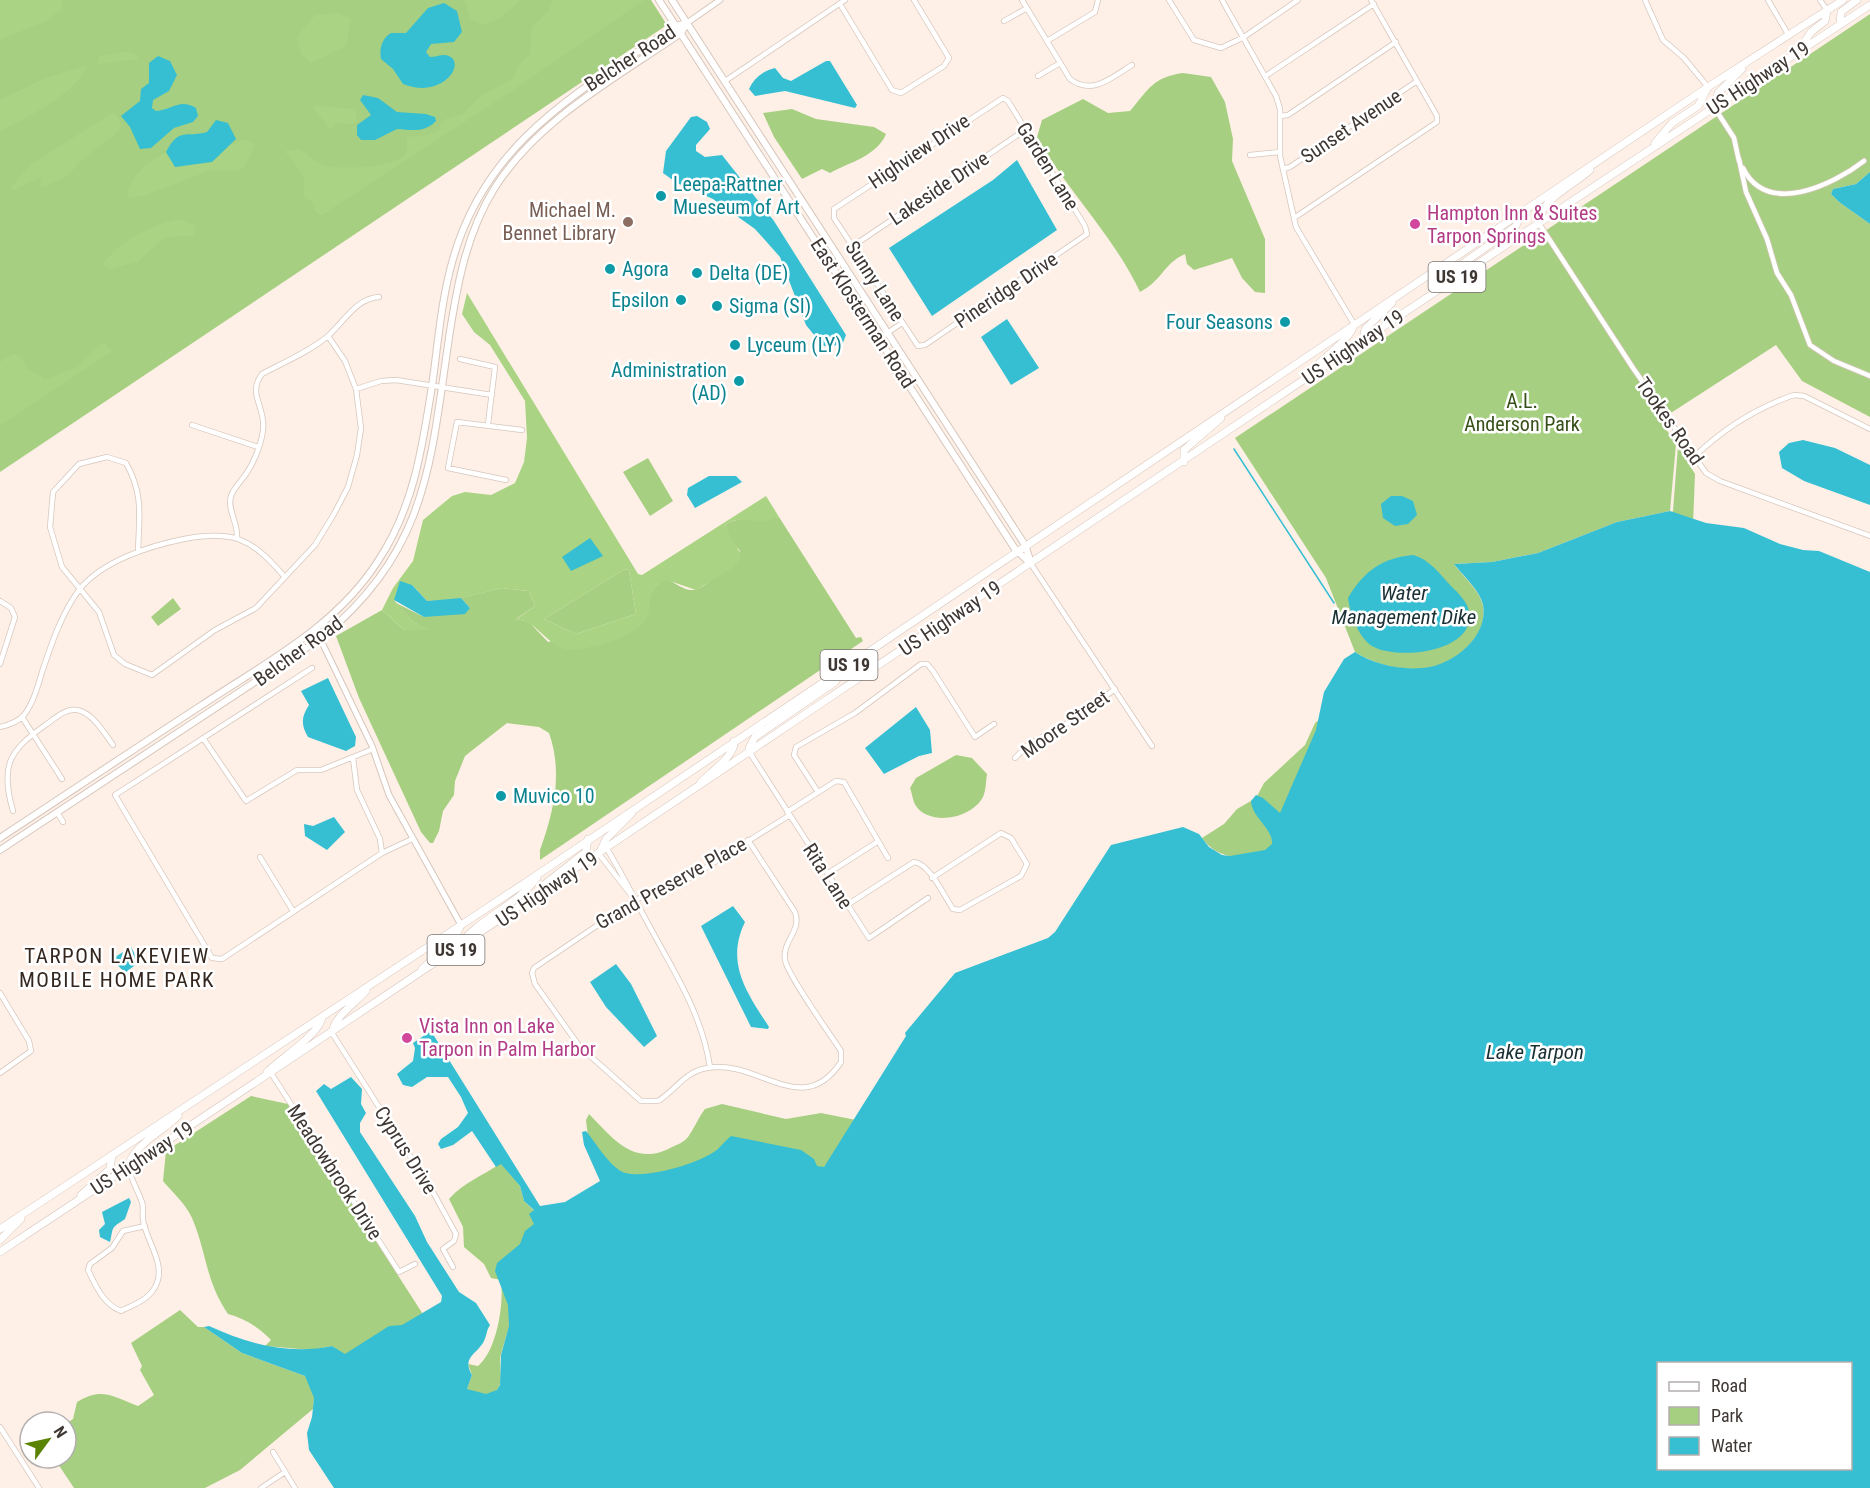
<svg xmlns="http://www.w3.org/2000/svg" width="1870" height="1488" viewBox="0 0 1870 1488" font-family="'Roboto Condensed',sans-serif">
<rect width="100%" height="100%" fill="#fef0e7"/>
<!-- green -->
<path fill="#a7cf81" d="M0,0h651l16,25 -667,447z
M1870,14v158l-14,12 -23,5 -2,5 8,8 31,22v193l-68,-36 -26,-36 -116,75 16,24 -6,67 -53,11 -79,31 -46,9 -38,2c9,13 26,26 29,42 6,32 -33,61 -62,63 -22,1 -48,-5 -66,-17l-29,-74 -91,-140z
M1183,73l28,4 14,25 8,37 -1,22 33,78v54l-10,-1 -13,-14 -10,-20 -38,12 -7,-6 -2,-10c-22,10 -23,27 -45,38 -26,-56 -73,-101 -103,-155l5,-17 41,-21 25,14 22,-2c18,-21 23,-34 53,-38z
M792,109l24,10 58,8 12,7c-9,22 -36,28 -56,39l-8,-4 -20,10 -28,-42 -11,-24z
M1678,446l17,28 -2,51 -23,-11 3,-3z
M648,458l25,43 -23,15 -27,-44z
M779,517l77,121 5,-1 2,4 -323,219v-10c14,-39 23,-77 9,-117l-10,-6 -32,-4 -42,33 -10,25 -1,14 -11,16 -4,20 -6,12h-3l-9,-11 -62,-134 -23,-62 46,-26 22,20h25l-17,-9 -16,-18 28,14 46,-9 -9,-10 41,-10 27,3 6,15 -19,13 13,3 19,20 99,-25c0,-17 3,-31 20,-38 8,4 18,12 26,11 14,-1 37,-29 47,-39l-11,-13 -4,-13c16,-11 34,-2 54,-8z
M625,569l4,1 7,44 -60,20 -32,-15z
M173,598l8,11 -23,17 -7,-9z
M1328,712l-52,131 -21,17c-22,-3 -39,-3 -53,-22l22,-14 13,-15 19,-11 8,-15 41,-38 10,-22z
M956,755l16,3 15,16c-1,6 -1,17 -4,23 -11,21 -52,30 -67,9 -3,-4 -4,-13 -6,-18l6,-10z
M251,1096l37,8 138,215 -81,36 -13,-9 -21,4 -46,-4 6,-6c-11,-12 -27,-22 -43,-26 -23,-34 -21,-61 -36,-96 -7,-15 -19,-25 -29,-37l3,-30z
M722,1104l64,15 35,-6 35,7 -13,25 -19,22h-16l-1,-3 6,-5 -95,1 -93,27 -37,-50 -2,-17 3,-6c24,24 45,54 83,33 5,-2 12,-5 16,-10 6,-8 10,-19 17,-28z
M501,1163l19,23 4,15 20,19c-14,45 -30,89 -43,134 -3,9 3,30 -4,36 -8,8 -23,4 -30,-1l5,-14 -4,-11 10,2c19,-16 26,-62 23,-86l-10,-2 -7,-14 -20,-17 -1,-20 -14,-28c15,-17 34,-23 52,-36z
M180,1310l18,17h6l38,26 63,23 10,13 -2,20 -73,61 -35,18h-131l-20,-30h12v-34l7,-5 4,-17c25,-15 35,-6 61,4l16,-11 -14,-25 2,-4 -11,-23z"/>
<!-- forest -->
<path fill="#aad383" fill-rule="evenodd" d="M0,0h61l2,8 -17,13 -46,19z
M464,0h57l-21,18 -17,7 -12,-6z
M553,0h91l-135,93 -187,122 -6,-3 -5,-11 -7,-3v-21l-19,-26 14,-2c9,4 15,13 24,16 14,5 78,4 84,-14 1,-4 -1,-10 -1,-14l22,-2 12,-6v-4l6,-6 17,-5 19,-19 31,-17 7,-15 10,-9 2,-27 17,-17z
M338,13l13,5 -5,28 -35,17 -10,-9 -4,-17 18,-22z
M127,52l11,3 -1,4 -40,5 2,-8z
M86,66c-6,26 -63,54 -86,65v-31l46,-22z
M316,106l39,3 2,12 -4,3 -19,-1 -3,7 -18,-22z
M112,113l4,1 5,11 -2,6 -38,30 -14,15 -22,11 -6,-2 3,-8 -28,13 -3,-3 19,-22z
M242,140l8,1 5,5 -11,21 -6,4 -27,-1 -65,25 -18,3c-1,-22 21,-36 38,-46v3l46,7 17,-16z
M179,219l15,6 1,7 -3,4 -26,1 -29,25 -27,7 -7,-5c18,-25 46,-37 76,-45z
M467,293l171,281 4,1 124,-79 13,21c-4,1 -10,4 -15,4 -15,2 -25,-6 -39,4 3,12 15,21 16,34l-10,10 -35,21 -29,-10c-23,9 -13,20 -20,37 -9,20 -54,31 -74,33 -27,1 -35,-35 -63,-30l8,-2 17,-12 -6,-15 -27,-3 -48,12 -27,1 -15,-16 -18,15 18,21 19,9h-27l-22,-20 11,-22 20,-27 10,-41 29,-24 13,-4 26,3 24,-12 9,-21 3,-24 -2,-37 -35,-56 -16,-13 -12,-18zM625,569l4,1 7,44 -60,20 -32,-15z
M104,342l8,9 -112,75v-64l13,-8 7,2 8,13 17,10 28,-10z"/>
<!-- water -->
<path fill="#36bfd2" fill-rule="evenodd" d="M444,3l13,8 5,21 -8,10 -23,2 -5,8 4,5c5,0 10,-2 14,-2 26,2 2,46 -41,29l-10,-15 -12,-10c-2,-10 1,-21 10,-26h15l22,-25z
M158,56l12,5 7,14 -8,16 -16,9 -1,8 4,3c16,-1 24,-13 40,-3l2,8 -5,6 -19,6 -23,20 -11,1 -10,-22 -9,-11 19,-15 1,-12 8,-6v-20z
M826,61h4l27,44 -2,3 -70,-17 -30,5 -6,-7c5,-11 14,-18 26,-21l8,10 8,3z
M363,95l15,3 19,14 29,2 9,3 1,4c-11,12 -25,9 -39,8l-22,11h-14l-4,-5v-10l14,-10 -11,-15z
M697,116l10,6 3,7 -14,16v6l9,6 17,-2 52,66 72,114 -4,10 -19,1 -17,-21 -26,-68 -25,-28 -42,-30 -36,-16 -14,-10 3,-22 25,-34z
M216,120l12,3 8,16 -24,23 -37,5 -9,-15c13,-25 19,-14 41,-20z
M1017,160l40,70 -125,86 -43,-68 104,-68z
M1870,172v52l-31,-22 -8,-8 2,-5 23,-5z
M1007,319l32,49 -28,17 -30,-48z
M1803,440l32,8 35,17v40l-66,-24 -22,-13 -3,-16 10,-9z
M709,476h27l6,6 -47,26 -8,-13 1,-7z
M1402,496l11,5 4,14 -9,9 -13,2 -12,-8 -2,-14 10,-8z
M1670,511l36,12 38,5 36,16 23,6 16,1 51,21v916h-1536l-25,-38 -2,-17 5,-16 2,-19 -9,-22 -63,-23 -38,-26 5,-1c39,18 80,29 123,20l13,8 44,-28 13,-1 39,-23 1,-6 -126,-205 8,-7 7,5 20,-12 11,12 -1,15 5,9 -6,10v9l55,84 12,26 32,50 17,11 14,22c-4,6 -3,11 -7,18 -8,12 -21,15 -11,32l-5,14 19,5 11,-4 3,-5 1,-30 8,-29 -1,-21 -13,-34 2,-8 23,-19 5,-13 9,-7 -5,-10 5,-4 -10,-9 -4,-15 -19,-22 -5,3 -24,-36 -19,14 -12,4 -3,-5 3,-5 17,-12 10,-14 -7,-16 -13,-20h-21l-15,10 -9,-2 -6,-11 16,-13 2,-13 -2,-5 18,-12 109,175 25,-4 35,-21 -16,-36 -2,-13 4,-1c10,12 20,30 33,39 18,13 83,-7 99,-21 4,-4 8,-9 13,-13l70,14 13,9 3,7 7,1 82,-131 -1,-3 50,-60 93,-35 7,-6 56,-87 72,-18 16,7 10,13 13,8 8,1 35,-6 7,-6c1,-16 -20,-26 -21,-43l5,-6 7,3 17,15 36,-83 8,-38 20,-33 11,-7c18,12 44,18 67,16 28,-1 67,-30 61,-63 -3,-15 -20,-29 -29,-41l38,-2 46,-9 79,-31zM1658,1364h192v104h-192z
M590,538l13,18 -32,15 -9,-14z
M1413,555c16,4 27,19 38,31 7,7 17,16 18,26 7,40 -72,49 -97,34 -14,-9 -22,-33 -24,-48 16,-27 34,-40 65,-43z
M400,581l12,4 15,16 34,-3 9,10 -5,6 -41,3 -30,-17z
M328,678l28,59 -1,9 -9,5 -38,-14c-7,-12 -7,-20 1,-32l-8,-14z
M916,707l14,23 2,23 -13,3 -35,18 -19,-26z
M334,817l11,15 -18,18 -22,-14 -1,-12 9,2z
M733,906l12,16c-20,41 2,71 24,105l-1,2 -17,-2 -50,-101z
M131,947l8,15 -14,11 -13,-14z
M616,964l15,20 26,52 -13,11 -38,-40 -16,-25z
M129,1198l2,4 -6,17c-15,10 -11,7 -15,23l-10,-5 -1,-7 6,-6 -3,-12z"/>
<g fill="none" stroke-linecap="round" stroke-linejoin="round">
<!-- stream -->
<path stroke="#36bfd2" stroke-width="1.5" d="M1234,449l100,154"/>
<!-- minor casing -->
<g stroke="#d7c6bc" stroke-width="6">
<path id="minor" d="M1022,0l48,79c22,17 43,-2 62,-14
M1169,0l25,40 27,8 23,-11 54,-37
M1222,0l54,96 4,13v47l16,71 58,97
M1645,0l18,40 21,18 24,29
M1768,0l21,36
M1820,0l7,10
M840,4l52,86 9,3 43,-27 5,-8 -35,-58
M1004,21l23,-13
M1047,41l48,-29 3,-12
M1267,75l107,-71
M1038,76l22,-13
M725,81l120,-81
M1003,98l5,3 77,125 2,8 -162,111 -7,1 -84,-128v-9z
M1714,107l20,31 5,23
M1280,116l8,-1 108,-73
M1250,155l30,-3
M1739,159l7,33 21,47 10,34 14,22 19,50 24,16 36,15
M1743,168c24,49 90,17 121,-7
M1283,169l7,-2 127,-86
M1294,218l143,-96v-6l-66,-116
M1538,222l95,146 73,105 14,8 150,55
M853,246l172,-116
M880,338l22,-15
M460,359l35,8 -7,57
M356,389l25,-8 15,-1 96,15
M192,425l66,22
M1694,457c29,-28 62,-49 100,-62l10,1 66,33
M506,480l-58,-12 9,-46 65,8
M237,537c1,-14 -10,-28 -6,-41 2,-7 11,-16 15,-22 9,-13 19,-38 17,-53 -2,-19 -14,-30 -1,-47 22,-12 47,-22 66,-38 16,-14 28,-38 51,-39
M138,552c1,-35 6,-57 -12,-89l-19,-6 -28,7 -26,28 -3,35 12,40 37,45 15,43 11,9 27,11 63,-45 41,-22 59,-63 19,-31 14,-27 9,-32 4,-27 -5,-39 -11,-28 -17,-25
M1031,564l121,182
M0,601l11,7 4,9 -15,47
M312,668l-197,127 97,163 10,1 160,-106 30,-14
M22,717l40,62
M0,727c9,-2 18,-5 24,-12 10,-13 14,-30 19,-46 9,-27 19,-56 36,-79 23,-29 70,-44 105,-51 49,-9 67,-1 99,36
M203,738l43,63 51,-31h24l52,-21
M750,753l119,185 59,-40
M353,758l4,32 23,49 2,14
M1015,758l13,-13 47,-26 40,-30
M818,792l-24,-37 2,-8 59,-34 66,-49h6l6,7 42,66 19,-13
M13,811c-13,-45 -4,-60 31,-85 9,-6 21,-18 33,-16 15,2 28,24 36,35
M57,812l6,10
M787,812l49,-31 8,1 44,76
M748,840l47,72c7,19 -13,29 -10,48 3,16 45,74 56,91v11c-39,59 -83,-4 -134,6 -23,4 -31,22 -49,33h-17l-61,-54 -45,-63 -3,-11 2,-5 101,-68 54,-22 101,-63
M607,849c16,26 29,53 44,80 25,46 51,86 59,138
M599,854l32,41
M260,857l33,54
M827,874l50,-32
M847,905l67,-43c16,2 30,34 39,47l7,1 61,-34 6,-12 -16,-26 -10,-5 -69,45
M0,993l29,48 2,10 -31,22
M332,1033l101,159 23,42 -2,7 -11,8 10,18
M271,1073l128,199 16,-8
M128,1167c4,14 9,22 14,35 2,5 0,12 1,18 3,20 22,43 14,63 -6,16 -22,21 -36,28 -18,-7 -25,-25 -33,-41l2,-6 22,-16 11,-17 22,-5
M0,1427l39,61
M273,1452l22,36
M261,1488l24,-16"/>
</g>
<!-- tertiary casing -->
<g stroke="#d7c6bc" stroke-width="7">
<path id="tertiary" d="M687,23l33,-23
M316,630l56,116 17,49 72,130"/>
</g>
<!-- secondary casing -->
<g stroke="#d7c6bc" stroke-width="8">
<path id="secondary" d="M659,0l356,549 16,15
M672,0l353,545 6,18
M0,838c67,-44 134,-89 202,-133 63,-42 134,-78 176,-144 36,-54 44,-113 54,-175 6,-42 9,-86 21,-127 34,-120 128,-168 223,-233l11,-3
M0,850l320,-211c110,-91 110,-176 130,-308 8,-50 17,-98 44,-142 43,-69 122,-111 187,-156l6,-10"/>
</g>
<!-- trunk casing -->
<g stroke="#d7c6bc" stroke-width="8">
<path id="trunk" d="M1840,24l1,-12 16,-12
M1801,47l10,-15 14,-11 2,-10
M1714,107l4,-14 24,-24
M1655,143l17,-20 26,-17 10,-19
M1538,222c4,-24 35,-36 52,-52
M1443,284l12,-15 61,-43 5,-14
M1363,341l2,-12 27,-26
M1304,377c12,-13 49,-39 50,-53
M1184,462v-12l37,-32
M750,753l-1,-5 6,-11 80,-55 8,-12
M701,782c10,-10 35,-27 33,-41
M599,854l7,-15 26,-26
M539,893l6,-9 41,-32 2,-13
M456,949c21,-30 59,-42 81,-71
M422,969l30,-26 8,-16
M332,1033c3,-18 22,-28 34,-42
M267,1072c14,-14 53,-38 55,-55
M128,1167c4,-21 35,-36 50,-51
M81,1195l29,-26 2,-14
M0,1229l540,-356 1168,-786 135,-87
M0,1240l21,-21
M0,1252c625,-413 1243,-837 1870,-1247"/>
</g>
<!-- minor -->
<use href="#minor" stroke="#fff" stroke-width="4.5"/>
<!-- tertiary -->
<use href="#tertiary" stroke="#fff" stroke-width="5"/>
<!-- secondary -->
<use href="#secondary" stroke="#fff" stroke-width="6"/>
<!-- trunk -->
<use href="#trunk" stroke="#fff" stroke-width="7"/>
</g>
<!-- markers -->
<g fill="#0f9aa8" stroke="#fff" stroke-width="2">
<circle cx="661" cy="196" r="6"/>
<circle cx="610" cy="269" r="6"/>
<circle cx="697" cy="273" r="6"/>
<circle cx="681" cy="300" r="6"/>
<circle cx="717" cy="306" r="6"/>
<circle cx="1285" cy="322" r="6"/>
<circle cx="735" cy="345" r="6"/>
<circle cx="739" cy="381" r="6"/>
<circle cx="501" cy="796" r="6"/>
</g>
<circle fill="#8d6e63" stroke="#fff" stroke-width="2" cx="628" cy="222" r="6"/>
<g fill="#d1479c" stroke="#fff" stroke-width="2">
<circle cx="1415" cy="224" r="6"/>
<circle cx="407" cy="1038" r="6"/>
</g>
<g text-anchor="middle" stroke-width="5" stroke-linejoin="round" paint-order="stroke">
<!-- shield labels -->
<g fill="#fff" stroke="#787370" stroke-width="1.5">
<rect x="1428.5" y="262" width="57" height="30" rx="4.5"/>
<rect x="820.5" y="650" width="57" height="30" rx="4.5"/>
<rect x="427.5" y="935" width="57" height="30" rx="4.5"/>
</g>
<g font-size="18" font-weight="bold" fill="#3e3733">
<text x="1457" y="283">US 19</text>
<text x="849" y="671">US 19</text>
<text x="456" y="956">US 19</text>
</g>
<!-- street labels -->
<g font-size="20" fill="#3e3733" stroke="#fff">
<text transform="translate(630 58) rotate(-33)" y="7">Belcher Road</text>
<text transform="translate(1758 78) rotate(-33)" y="7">US Highway 19</text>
<text transform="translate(1351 126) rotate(-34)" y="7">Sunset Avenue</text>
<text transform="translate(919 151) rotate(-34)" y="7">Highview Drive</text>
<text transform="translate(1048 166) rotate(58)" y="7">Garden Lane</text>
<text transform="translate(939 188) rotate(-34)" y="7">Lakeside Drive</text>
<text transform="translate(875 281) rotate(57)" y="7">Sunny Lane</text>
<text transform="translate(1006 290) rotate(-34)" y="7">Pineridge Drive</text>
<text transform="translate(863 313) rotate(57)" y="7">East Klosterman Road</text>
<text transform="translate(1353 347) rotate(-34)" y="7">US Highway 19</text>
<text transform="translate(1670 421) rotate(55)" y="7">Tookes Road</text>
<text transform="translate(950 618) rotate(-34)" y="7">US Highway 19</text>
<text transform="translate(298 651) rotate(-36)" y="7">Belcher Road</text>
<text transform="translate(1065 724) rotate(-35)" y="7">Moore Street</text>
<text transform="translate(828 876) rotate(57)" y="7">Rita Lane</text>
<text transform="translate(671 883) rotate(-29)" y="7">Grand Preserve Place</text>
<text transform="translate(547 889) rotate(-34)" y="7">US Highway 19</text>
<text transform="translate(406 1150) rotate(58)" y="7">Cyprus Drive</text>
<text transform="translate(142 1158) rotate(-33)" y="7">US Highway 19</text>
<text transform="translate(335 1172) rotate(57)" y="7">Meadowbrook Drive</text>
</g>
<!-- culture labels -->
<g font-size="20" fill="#0d838f" stroke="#fff" text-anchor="start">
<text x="673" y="191">Leepa-Rattner<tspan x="673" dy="23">Mueseum of Art</tspan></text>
<text x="622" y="276">Agora</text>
<text x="709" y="280">Delta (DE)</text>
<text x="669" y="307" text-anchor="end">Epsilon</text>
<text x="729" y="313">Sigma (SI)</text>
<text x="1273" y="329" text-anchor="end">Four Seasons</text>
<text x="747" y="352">Lyceum (LY)</text>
<text x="727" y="377" text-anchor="end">Administration<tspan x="727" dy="23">(AD)</tspan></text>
<text x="513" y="803">Muvico 10</text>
</g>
<!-- education labels -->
<g font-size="20" fill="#785e54" stroke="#fff" text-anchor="end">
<text x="616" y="217">Michael M.<tspan x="616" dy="23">Bennet Library</tspan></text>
</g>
<!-- hotel labels -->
<g font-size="20" fill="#b23c85" stroke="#fff" text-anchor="start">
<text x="1427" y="220">Hampton Inn &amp; Suites<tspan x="1427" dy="23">Tarpon Springs</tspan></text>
<text x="419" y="1033">Vista Inn on Lake<tspan x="419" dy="23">Tarpon in Palm Harbor</tspan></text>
</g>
<!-- park labels -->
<g font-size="20" fill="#365018" stroke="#fff">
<text x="1522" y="408">A.L.<tspan x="1522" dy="23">Anderson Park</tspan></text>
</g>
<!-- water labels -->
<g font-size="21" font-style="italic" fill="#192f33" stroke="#fff">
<text x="1404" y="600">Water<tspan x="1404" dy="24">Management Dike</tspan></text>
<text x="1535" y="1059">Lake Tarpon</text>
</g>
<!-- neighbourhood labels -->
<g font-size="21" letter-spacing="1.5" fill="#34271f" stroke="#fff">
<text x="117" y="963">TARPON LAKEVIEW<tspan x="117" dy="24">MOBILE HOME PARK</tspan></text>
</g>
</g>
<!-- legend -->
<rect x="1657" y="1362" width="195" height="108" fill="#ffffff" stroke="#b2afad" stroke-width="1.5"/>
<rect x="1669" y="1382" width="30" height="9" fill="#ffffff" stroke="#b2afad" stroke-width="1.5"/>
<text x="1711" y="1392" font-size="18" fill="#3e3733">Road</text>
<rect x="1669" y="1407" width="30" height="18" fill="#a7cf81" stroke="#b2afad" stroke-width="1.5"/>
<text x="1711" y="1422" font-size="18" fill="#3e3733">Park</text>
<rect x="1669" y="1437" width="30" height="18" fill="#36bfd2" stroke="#b2afad" stroke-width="1.5"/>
<text x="1711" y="1452" font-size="18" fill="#3e3733">Water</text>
<!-- north arrow -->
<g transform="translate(48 1440) rotate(57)"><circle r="28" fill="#ffffff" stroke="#b2afad" stroke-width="1.5"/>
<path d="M0-4.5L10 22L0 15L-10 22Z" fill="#5a8203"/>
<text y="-9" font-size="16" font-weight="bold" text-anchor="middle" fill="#3e3733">N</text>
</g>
</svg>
